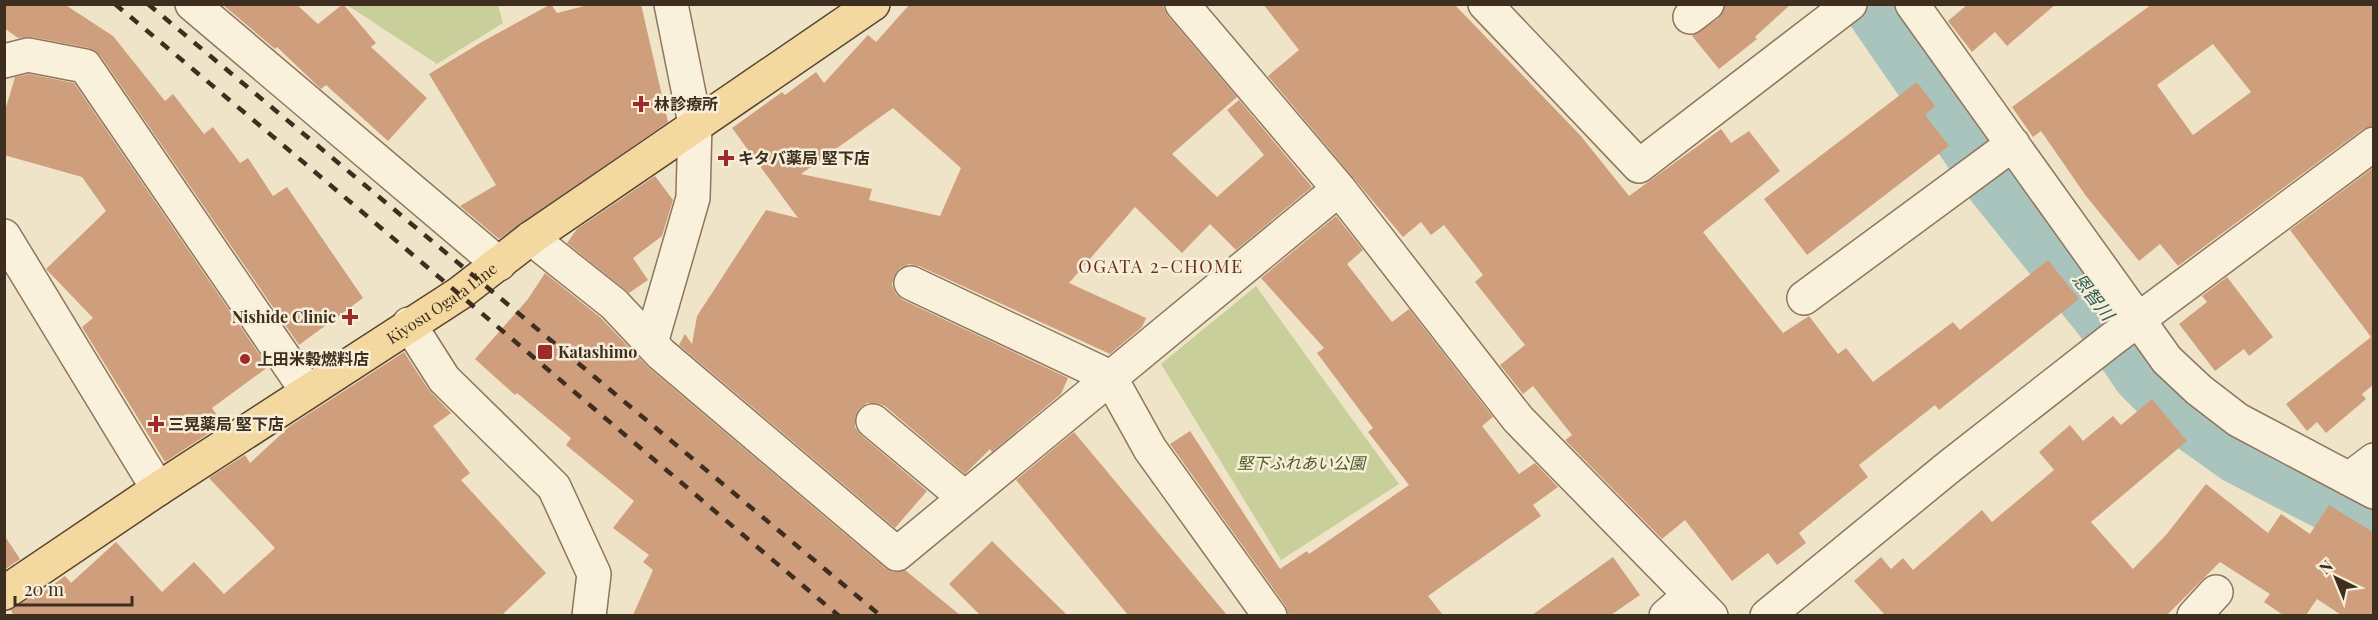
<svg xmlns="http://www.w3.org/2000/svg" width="2378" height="620" viewBox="0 0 2378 620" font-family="'Playfair Display','Noto Sans JP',serif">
<rect width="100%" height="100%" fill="#f0e4c8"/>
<!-- green -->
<path fill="#c9cf9b" d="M347,5h151l5,18 -66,41z
M1256,286l143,198 -118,76 -120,-196z"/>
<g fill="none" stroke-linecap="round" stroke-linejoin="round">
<!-- river -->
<path stroke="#a9c4bc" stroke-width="70" d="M1878,4l122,177 108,134 38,56 39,39 56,40 133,69"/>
</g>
<!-- building -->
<path fill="#cf9f7d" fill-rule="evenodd" d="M4,4h60l49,32 52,65 8,-7 31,40 9,-7 27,36 8,-5 25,38 14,-9 76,111 -64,47 -199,-290 -11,-7 -57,-11 -14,1 -14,-10z
M222,4h74l22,20 25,-20 33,39 -5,4 56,51 -39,43 -62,-56 -5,4 -44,-42 -2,2z
M551,4l6,9 35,-9h49l27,118 -169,117 -39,-33 36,-21 -67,-111 51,-31z
M910,4h252l6,12 69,81 -65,57 45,43 47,-42 -37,-45 12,-10 73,87 -76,63 -26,-26 -28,29 -47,-46 -66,76 77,35 -4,9 -32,27 -191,-88 -10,-2 -9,4 -6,8 -2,9 4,9 7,6 165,78 -7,16 -69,58 -2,-3 -25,25 -80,-68 -8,-3h-10l-8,6 -4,9v9l6,8 66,56 -32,37 -216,-183 6,-11 7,10 5,-28 69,-106 32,8 -66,-90 50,-36 3,3 31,-23 8,11 44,-48 8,7zM893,108l68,60 -21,48 -71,-16 3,-11 -71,-15z
M1263,4h191l126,131 49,61 92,-67 10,14 18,-12 31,40 -77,61 80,101 26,-17 29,38 8,-6 27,34 80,-60 7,8 88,-70 31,39 -140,111 -4,-5 -76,60 9,12 -69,56 7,10 -29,22 -9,-12 -36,28 -47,-61 -23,19 -97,-99 7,-5 -39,-49 -10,8 -23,-29 25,-20 -50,-63 8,-7 -39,-50 -13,10 -10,-13 -18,15 -135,-161 31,-26z
M1725,4h66l-36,33 2,2 -38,30 -27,-33 26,-17z
M1968,4h88l-49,42 -12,-14 -23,20 -24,-31z
M2152,4h221v122l-10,3 -185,137 -18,-22 -21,17 -53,-65 -45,-65 -8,6 -21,-30zM2213,44l38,48 -58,43 -36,-50z
M29,74l45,9 194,284 -56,41 11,16 -58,38 -83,-135 11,-9 -47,-49 60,-58 -24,-34 -78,-22v-41l11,-37z
M1917,82l18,24 -10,9 24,31 -142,109 -43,-56z
M2373,168v217l-11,9 4,5 -40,34 -9,-11 -10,9 -21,-27 85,-67 -81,-107z
M655,176l18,24 -11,36 -29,22 15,22 -19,13 -62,-50 10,-14z
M1336,216l27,34 -16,14 45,58 17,-13 84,108 -11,9 37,48 16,-11 23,24 -25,18 8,11 -113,80 15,19h-154l-4,-10 -115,-161 20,-13 90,138 27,-18 2,3 100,-69 -41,-53 5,-4 -56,-75 7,-5 -63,-70z
M545,273l56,45 48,50 236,200 8,4 12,-2 55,45h-327l20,-45 -10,-8 6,-7 -36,-27 21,-27 -68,-56 5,-7 -54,-45 -2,2 -40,-36 53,-60z
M2227,277l46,60 -24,19 -5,-7 -29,22 -36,-47 28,-22 -5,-6z
M404,352l24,37 23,24 -18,13 37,47 -9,7 85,93 -44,42h-489l-2,-5 30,-19 1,2 23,-17 6,7 45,-41 46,50 32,-30 30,32 51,-46 -66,-70 36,-23 5,8 40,-37z
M2152,399l35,42 -96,81 42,47 33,-34 40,-51 62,49 13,-19 29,20 19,-29 44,27v83h-32l-24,-16 -11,16h-23l-19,-13 6,-8 -50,-32 -53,53h-282l-31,-34 27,-24 10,12 12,-11 10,12 69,-60 10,12 62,-52 -15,-18 31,-27 13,16 30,-25 8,9z
M1074,432l153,183h-99l-112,-135z
M4,535l16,24 -16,11z
M992,541l75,74h-87l-31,-31z
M1613,557l27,38 -29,20h-79z"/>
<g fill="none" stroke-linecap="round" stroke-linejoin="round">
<!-- minor casing -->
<g stroke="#8d765c" stroke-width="36">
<path id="minor" d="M192,4l307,260
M1182,4l157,185 179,230 193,197
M1485,4l154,162 211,-162
M1912,4l255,356 32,30 39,30 136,72
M1690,17l17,-13
M4,61l24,-6 57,11 222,325
M4,236l154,253
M531,238l83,66 47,50 236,200 442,-365
M911,283l199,94 40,72 120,167
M1804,298l209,-154
M409,324l35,55 110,108 40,87 -5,42
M651,343l42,-145 2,-74 -24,-120
M873,421l92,77
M2349,479l25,-19
M1666,616l24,-21
M1767,616l183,-150 161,-126 263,-196
M2194,616l22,-24"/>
</g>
<!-- major casing -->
<g stroke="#5b4430" stroke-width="36">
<g id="major">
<path id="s1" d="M4,593l154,-104 302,-196 71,-55 342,-234"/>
</g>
</g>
<!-- minor -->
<use href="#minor" stroke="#faf1dc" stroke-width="33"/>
<!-- major -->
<use href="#major" stroke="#f3d9a0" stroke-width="33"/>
<!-- rail -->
<path stroke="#3d2e20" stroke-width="4.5" stroke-dasharray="10 10" stroke-linecap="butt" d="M115,4c243,203 482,408 724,612
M148,4l733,612"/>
</g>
<!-- markers -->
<g fill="#9e2a2b" stroke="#f7eed8" stroke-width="2">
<path d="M638 95h6v6h6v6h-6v6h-6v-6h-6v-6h6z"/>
<path d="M723 149h6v6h6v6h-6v6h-6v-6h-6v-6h6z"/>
<path d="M347 308h6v6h6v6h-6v6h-6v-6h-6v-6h6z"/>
<rect x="537" y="344" width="16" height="16" rx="3"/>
<circle cx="245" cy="359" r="6"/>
<path d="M153 415h6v6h6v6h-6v6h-6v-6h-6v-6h6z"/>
</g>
<g text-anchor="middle" stroke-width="5" stroke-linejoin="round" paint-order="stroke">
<!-- poi labels -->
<g font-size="16" font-weight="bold" fill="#3d2e20" stroke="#f7eed8" text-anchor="start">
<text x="654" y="110">林診療所</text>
<text x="738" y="164">キタバ薬局 堅下店</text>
<text x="336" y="323" text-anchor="end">Nishide Clinic</text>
<text x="558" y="358">Katashimo</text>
<text x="257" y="365">上田米穀燃料店</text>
<text x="168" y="430">三晃薬局 堅下店</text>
</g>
<!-- street labels -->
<g font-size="16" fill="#3d2e20" stroke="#f7eed8">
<text dy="6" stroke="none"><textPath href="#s1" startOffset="525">Kiyosu Ogata Line</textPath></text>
</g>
<!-- park labels -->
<g font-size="16" font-style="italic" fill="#4d5a26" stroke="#f7eed8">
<text x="1301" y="469">堅下ふれあい公園</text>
</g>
<!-- neighbourhood labels -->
<g font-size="18" letter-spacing="1.5" fill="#6b2e1e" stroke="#f7eed8">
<text x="1161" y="273">OGATA 2-CHOME</text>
</g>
<!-- water labels -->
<g font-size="18" font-style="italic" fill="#2f5d5a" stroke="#f7eed8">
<text transform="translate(2093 297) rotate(52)" y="6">恩智川</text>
</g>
</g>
<!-- border -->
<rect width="2378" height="620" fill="none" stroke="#3d2e20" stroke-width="12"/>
<!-- north arrow -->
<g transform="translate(2336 578) rotate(317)" stroke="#f7eed8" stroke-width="4.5" paint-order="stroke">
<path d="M0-4.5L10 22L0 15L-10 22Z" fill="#3d2e20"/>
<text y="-9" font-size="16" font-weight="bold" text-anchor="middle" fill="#3d2e20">N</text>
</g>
<!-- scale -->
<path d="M15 596v9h117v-9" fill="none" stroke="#3d2e20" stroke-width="3"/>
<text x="24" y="596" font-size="18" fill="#3d2e20" stroke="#f7eed8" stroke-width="4.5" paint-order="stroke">20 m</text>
</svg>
